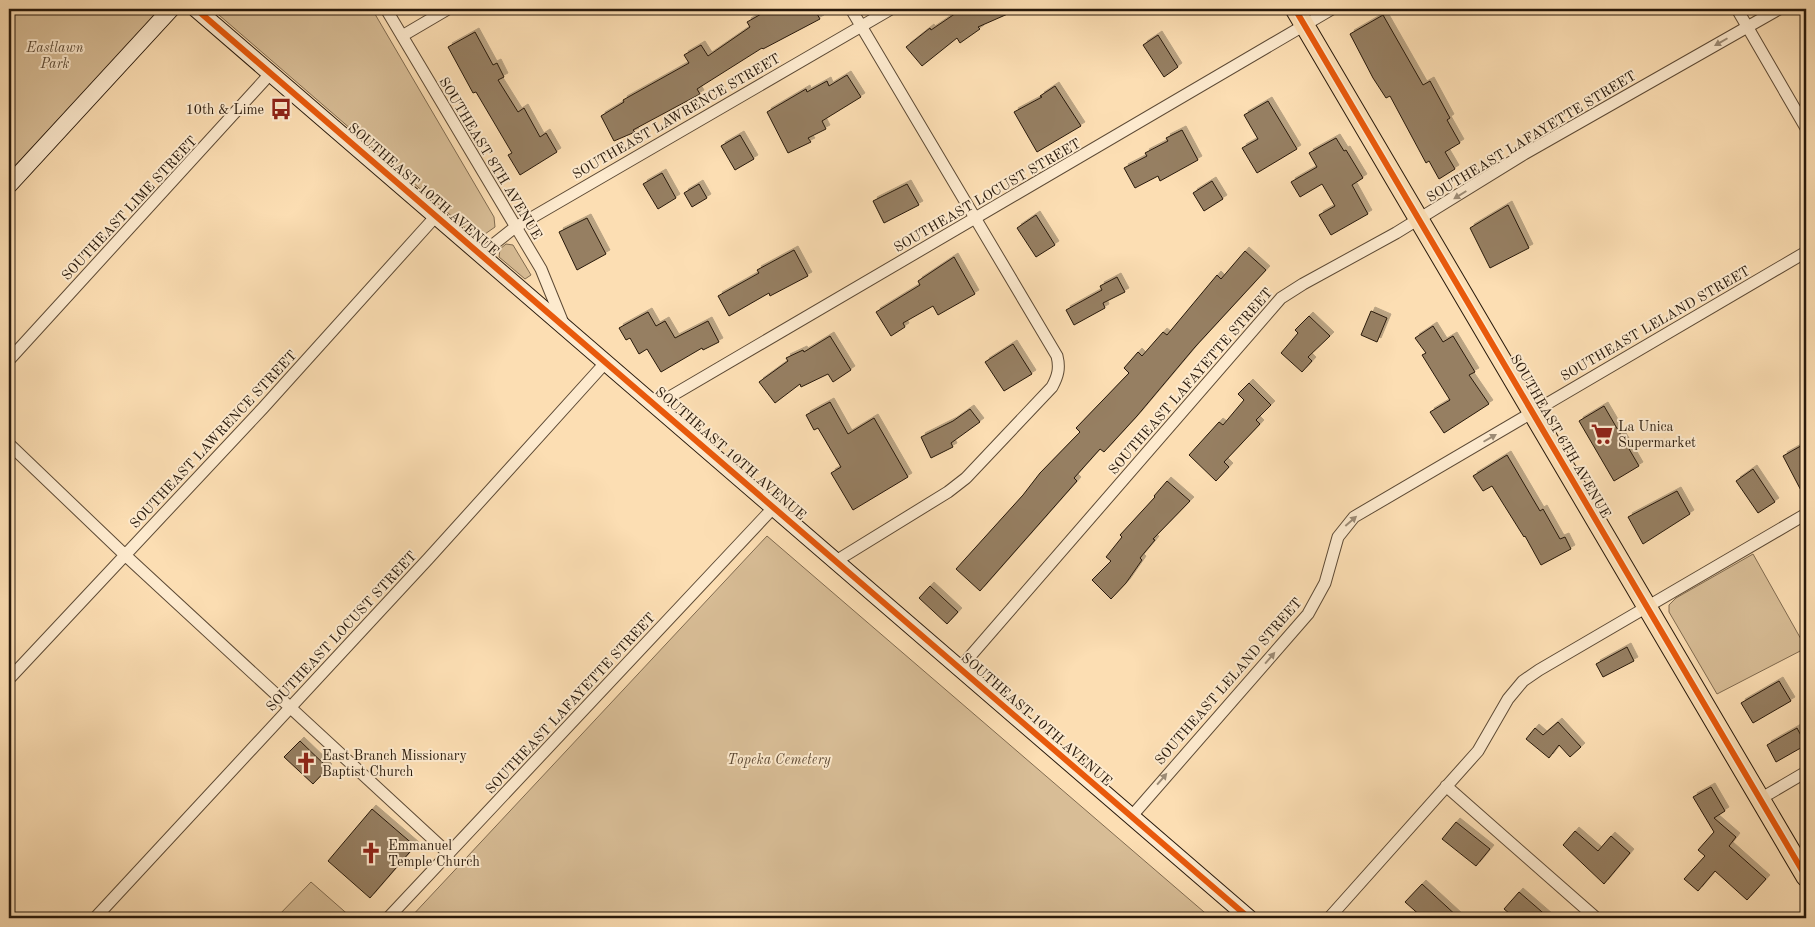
<svg xmlns="http://www.w3.org/2000/svg" width="1815" height="927" viewBox="0 0 1815 927" font-family="'Old Standard TT',serif">
<defs>
<filter id="shadow"><feDropShadow dx="4" dy="-4" stdDeviation="0" flood-color="#0004"/></filter>
</defs>
<rect width="100%" height="100%" fill="#fcdeb3"/>
<filter id="stains"><feTurbulence type="fractalNoise" baseFrequency=".004" numOctaves="4"/><feColorMatrix values="0 0 0 0 .2 0 0 0 0 .09 0 0 0 0 .02 0 0 0 .5 -.17"/></filter>
<radialGradient id="worn" r=".72"><stop offset=".6" stop-color="#630" stop-opacity="0"/><stop offset="1" stop-color="#630" stop-opacity=".3"/></radialGradient>
<!-- green -->
<path fill="#d8bd96" stroke="#806b50" d="M9,9h152l-152,163z
M212,9h160l122,208 1,10 -10,7 -15,-2z
M506,244l7,1 18,30 -6,4 -26,-22 1,-8z
M767,536l444,382h-801z
M1753,554l53,94 -89,46 -48,-82v-7l7,-7z
M311,882l41,36h-76z"/>
<!-- building -->
<path fill="#967f62" stroke="#28190b" filter="url(#shadow)" d="M770,9h44l6,10 -57,30 -1,-1 -65,41 3,5 -67,36 2,2 -21,9 -13,-25 23,-14 -1,-2 66,-37 -5,-8 17,-10 7,11 42,-29 -3,-5z
M962,9h57l-41,18 2,2 -20,14 -3,-5 -35,28 -16,-19 24,-19 1,2z
M1383,15l40,70 7,-4 20,37 -3,2 13,23 -15,9 10,17 -16,10 -10,-18 -3,2 -36,-67 -4,2 -13,-20 -23,-44z
M475,32l18,33 4,-2 7,14 -6,3 20,32 6,-4 16,29 6,-4 11,19 -37,23 -12,-20 4,-2 -36,-61 -3,1 -25,-46z
M1158,35l20,32 -14,10 -21,-32z
M847,75l14,22 -39,24 4,8 -18,9 3,4 -23,11 -21,-41 39,-23 1,3 20,-11 2,5z
M1055,86l26,40 -44,26 -23,-40 28,-15 -2,-1z
M1268,101l29,48 -40,24 -15,-25 16,-9 -14,-24z
M1182,130l16,30 -38,21 -2,-5 -23,12 -11,-20 23,-12 -2,-3 23,-12 -2,-3z
M740,135l14,24 -19,11 -14,-24z
M1336,138l8,13 2,-1 17,28 -11,7 16,29 -37,21 -12,-20 16,-9 -13,-22 -22,13 -9,-15 26,-15 -8,-14z
M662,173l14,25 -18,11 -15,-25z
M1212,181l11,18 -19,12 -11,-18z
M699,184l8,14 -15,9 -8,-14z
M907,184l12,21 -35,18 -11,-22z
M1508,205l21,43 -39,20 -20,-40z
M1036,215l19,30 -19,12 -19,-29z
M587,218l19,36 -29,16 -18,-38z
M794,250l14,26 -38,20 -1,-3 -40,23 -11,-20 41,-23 -2,-3z
M1245,251l21,19 -71,77 -58,69 -33,36 -4,-3 -26,29 3,3 -97,110 -24,-22 67,-74 17,-22 40,-41 -4,-4 53,-55 -5,-5 14,-16 4,4 21,-24 4,3 50,-60 4,4z
M954,257l21,37 -37,21 -5,-9 -30,17 2,4 -14,9 -15,-24 44,-27 -2,-4z
M1117,277l8,15 -22,11 2,5 -31,17 -8,-15 36,-20 -2,-4z
M1371,311l16,7 -10,24 -16,-7z
M648,312l8,14 9,-5 10,17 33,-17 11,21 -16,8 -1,-2 -41,24 -14,-23 -8,5 -9,-16 -4,2 -7,-12z
M1309,316l21,20 -22,21 4,4 -10,11 -21,-19 17,-20 -3,-3z
M1433,326l10,16 10,-6 22,36 -6,3 20,29 -45,29 -14,-21 20,-12 -28,-45 4,-2 -11,-15z
M830,336l21,34 -18,12 -5,-8 -27,13 -1,-3 -25,19 -16,-21 29,-21 -2,-3 17,-8 1,2z
M1013,344l19,30 -28,17 -19,-29z
M1249,383l22,22 -15,15 4,4 -36,38 5,5 -13,14 -27,-26 30,-33 4,3 21,-25 -6,-6z
M830,402l18,32 26,-16 34,59 -55,33 -22,-37 10,-6 -23,-39 -4,2 -8,-15z
M1604,406l35,60 -25,15 -35,-60z
M970,409l10,13 -29,21 2,4 -22,11 -10,-21 32,-16z
M1806,443v57l-23,-44z
M1507,455l33,56 3,-2 17,30 5,-2 6,12 -30,16 -16,-29 -1,1 -32,-51 -9,5 -10,-15z
M1753,469l22,33 -17,11 -22,-32z
M1167,481l23,20 -37,38 2,1 -15,18 2,2 -16,23 -15,16 -19,-19 19,-19 -5,-4 16,-20 -2,-2 35,-38 -1,-1z
M1677,491l13,23 -47,30 -15,-27z
M930,586l28,26 -11,12 -28,-26z
M1627,647l7,14 -31,16 -7,-13z
M1779,681l12,20 -38,22 -12,-20z
M1558,722l23,25 -11,10 -11,-12 -10,13 -23,-19 9,-11 8,7z
M1797,728l9,17 -30,17 -9,-17z
M300,741l28,27 -15,16 -29,-27z
M1711,787l14,24 -11,7 22,19 -7,9 37,33 -19,21 -32,-29 -17,20 -14,-12 21,-23 -7,-6 16,-18 -21,-35z
M372,809l43,37 -45,52 -42,-37z
M1456,822l34,27 -14,17 -34,-27z
M1575,831l23,20 13,-15 19,17 -26,31 -41,-39z
M1422,884l37,34h-36l-18,-16z
M1519,892l30,26h-34l-11,-9z"/>
<g fill="none" stroke-linecap="round" stroke-linejoin="round">
<!-- street casing -->
<g stroke="#5d4a35" stroke-width="13">
<path id="street" d="M386,9l155,260 22,54
M1737,9l69,119
M402,36l46,-27
M480,255l34,-27 377,-219
M9,360l261,-286
M656,405l676,-396
M9,444l116,111 324,299
M836,561l112,-69 18,-14 86,-91c6,-11 8,-19 5,-31l-206,-347
M960,668l321,-370 22,-14 93,-51 128,-79 255,-145
M9,679l254,-271 173,-192
M1446,786l149,131
M1760,799l46,-27
M1131,817l177,-203 17,-31 13,-46 16,-20 452,-265
M95,918l333,-359 178,-197
M388,918l386,-411
M1329,918l149,-167 30,-52 15,-18 16,-11 267,-156"/>
</g>
<!-- secondary casing -->
<g stroke="#28190b" stroke-width="18">
<path id="secondary" d="M196,9l1053,909
M9,185l162,-176"/>
</g>
<!-- primary casing -->
<g stroke="#28190b" stroke-width="21">
<path id="primary" d="M1295,9l511,868"/>
</g>
<!-- street -->
<use href="#street" stroke="#fdeace" stroke-width="11"/>
<!-- secondary -->
<use href="#secondary" stroke="#fdeace" stroke-width="16"/>
<!-- primary -->
<use href="#primary" stroke="#fcdeb3" stroke-width="19"/>
<!-- cycleway casing -->
<g stroke="#fdeace" stroke-width="9">
<path id="cycleway" d="M196,9l1053,909
M1295,9l511,868"/>
</g>
<!-- cycleway -->
<use href="#cycleway" stroke="#e8590c" stroke-width="6"/>
</g>
<!-- one-way arrows -->
<defs><path id="oneway-solid" d="M-6-.8H1V-3.2L6.5 0L1 3.2V.8H-6Z" transform="scale(1.25)"/></defs>
<g fill="#9d8c76">
<use href="#oneway-solid" transform="translate(1721 42) rotate(150)"/>
<use href="#oneway-solid" transform="translate(1460 195) rotate(148)"/>
<use href="#oneway-solid" transform="translate(1490 438) rotate(-30)"/>
<use href="#oneway-solid" transform="translate(1351 521) rotate(-41)"/>
<use href="#oneway-solid" transform="translate(1270 658) rotate(-49)"/>
<use href="#oneway-solid" transform="translate(1162 779) rotate(-49)"/>
</g>
<!-- icons -->
<defs>
<g id="bus-bare" transform="scale(1.725)"><path d="M-5-6H5V4H4V6H2V4H-2V6H-4V4H-5ZM-3.5-4V0h7V-4ZM-3.5 1.2v1.5H-2V1.2ZM2 1.2v1.5H3.5V1.2Z" fill="#8f2418" stroke="#fdeace" stroke-width="2.5" paint-order="stroke"/></g>
<g id="supermarket-bare" transform="scale(1.725)"><path d="M-6-5.5h2.5l.6 2H6L4.5 2H-2.5L-4.4-4H-6ZM-1.5 3.2a1.3 1.3 0 1 0 .1 0ZM3 3.2a1.3 1.3 0 1 0 .1 0Z" fill="#8f2418" stroke="#fdeace" stroke-width="2.5" paint-order="stroke"/></g>
<g id="church-bare" transform="scale(1.725)"><path d="M-1.2-6h2.4v3.5h3.3v2.4h-3.3V6h-2.4V-.1h-3.3v-2.4h3.3Z" fill="#8f2418" stroke="#fdeace" stroke-width="2.5" paint-order="stroke"/></g>
</defs>
<g fill-rule="evenodd">
<use href="#bus-bare" x="281" y="109"/>
<use href="#supermarket-bare" x="1602" y="434"/>
<use href="#church-bare" x="306" y="763"/>
<use href="#church-bare" x="371" y="853"/>
</g>
<g text-anchor="middle" stroke-width="4" stroke-linejoin="round" paint-order="stroke">
<!-- park labels -->
<g font-size="14" font-style="italic" fill="#5d4a35" stroke="#fdeace">
<text x="55" y="52">Eastlawn<tspan x="55" dy="16">Park</tspan></text>
<text x="779" y="764">Topeka Cemetery</text>
</g>
<!-- poi labels -->
<g font-size="14" fill="#28190b" stroke="#fdeace" text-anchor="start">
<text x="264" y="114" text-anchor="end">10th &amp; Lime</text>
<text x="1618" y="431">La Unica<tspan x="1618" dy="16">Supermarket</tspan></text>
<text x="322" y="760">East Branch Missionary<tspan x="322" dy="16">Baptist Church</tspan></text>
<text x="388" y="850">Emmanuel<tspan x="388" dy="16">Temple Church</tspan></text>
</g>
<!-- street labels -->
<g font-size="14" fill="#28190b" stroke="#fdeace">
<text transform="translate(676 116) rotate(-30)" y="5">SOUTHEAST LAWRENCE STREET</text>
<text transform="translate(1531 136) rotate(-31)" y="5">SOUTHEAST LAFAYETTE STREET</text>
<text transform="translate(491 158) rotate(59)" y="5">SOUTHEAST 8TH AVENUE</text>
<text transform="translate(424 189) rotate(41)" y="5">SOUTHEAST 10TH AVENUE</text>
<text transform="translate(987 195) rotate(-30)" y="5">SOUTHEAST LOCUST STREET</text>
<text transform="translate(129 208) rotate(-47)" y="5">SOUTHEAST LIME STREET</text>
<text transform="translate(1655 323) rotate(-30)" y="5">SOUTHEAST LELAND STREET</text>
<text transform="translate(1190 381) rotate(-49)" y="5">SOUTHEAST LAFAYETTE STREET</text>
<text transform="translate(1561 436) rotate(60)" y="5">SOUTHEAST 6TH AVENUE</text>
<text transform="translate(213 439) rotate(-47)" y="5">SOUTHEAST LAWRENCE STREET</text>
<text transform="translate(731 453) rotate(41)" y="5">SOUTHEAST 10TH AVENUE</text>
<text transform="translate(341 631) rotate(-47)" y="5">SOUTHEAST LOCUST STREET</text>
<text transform="translate(1228 681) rotate(-49)" y="5">SOUTHEAST LELAND STREET</text>
<text transform="translate(570 703) rotate(-47)" y="5">SOUTHEAST LAFAYETTE STREET</text>
<text transform="translate(1037 719) rotate(41)" y="5">SOUTHEAST 10TH AVENUE</text>
</g>
</g>
<!-- margin -->
<rect width="1815" height="927" fill="none" stroke="#fcdeb3" stroke-width="30"/>
<rect x="10" y="10" width="1795" height="907" fill="none" stroke="#28190b" stroke-width="2.5"/>
<rect x="15" y="15" width="1785" height="897" fill="none" stroke="#28190b"/>
<rect width="100%" height="100%" filter="url(#stains)"/>
<rect width="100%" height="100%" fill="url(#worn)"/>
</svg>
